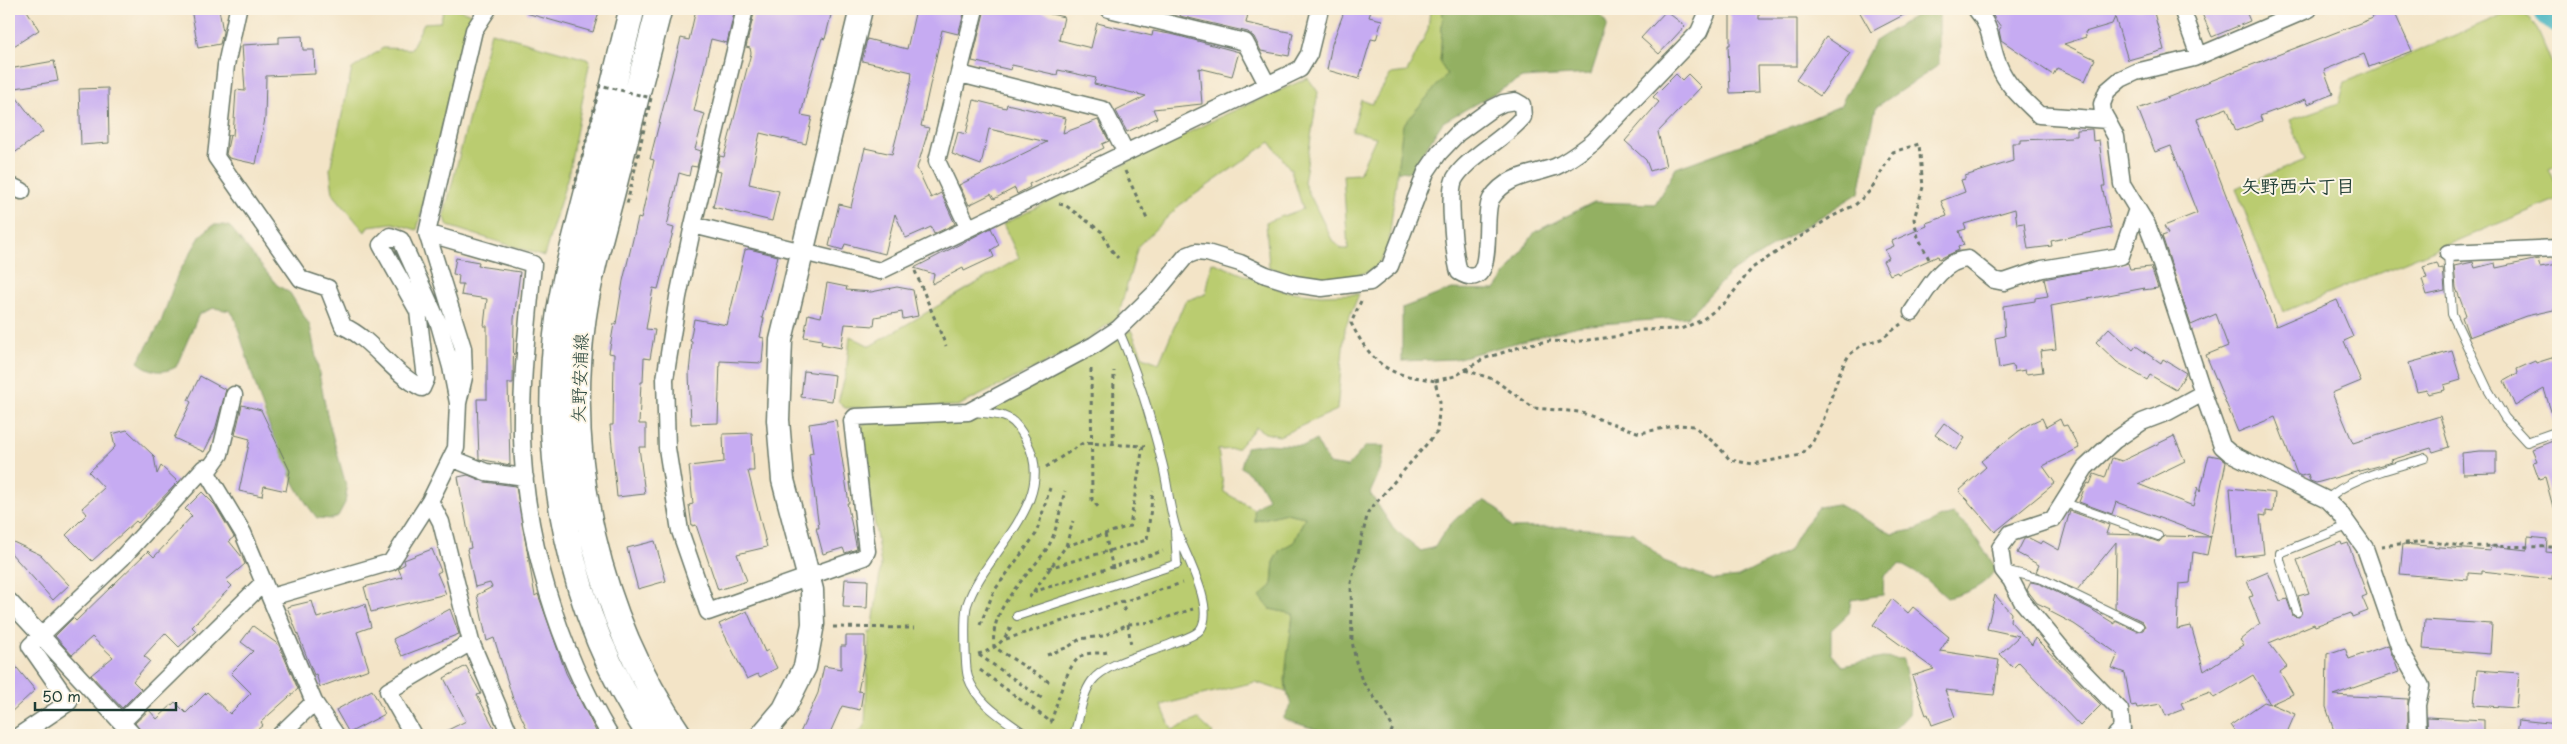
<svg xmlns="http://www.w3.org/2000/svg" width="2567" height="744" viewBox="0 0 2567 744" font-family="'Playpen Sans','Klee One',sans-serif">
<rect width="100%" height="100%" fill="#fcf5e5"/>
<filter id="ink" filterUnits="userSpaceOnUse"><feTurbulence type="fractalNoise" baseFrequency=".02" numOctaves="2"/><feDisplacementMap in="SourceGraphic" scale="10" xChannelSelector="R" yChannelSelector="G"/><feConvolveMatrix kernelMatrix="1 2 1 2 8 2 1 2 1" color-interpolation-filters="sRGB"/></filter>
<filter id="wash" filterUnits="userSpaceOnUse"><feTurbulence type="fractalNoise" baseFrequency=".0096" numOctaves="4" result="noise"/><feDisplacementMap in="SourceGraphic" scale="20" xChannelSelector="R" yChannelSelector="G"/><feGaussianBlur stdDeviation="1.12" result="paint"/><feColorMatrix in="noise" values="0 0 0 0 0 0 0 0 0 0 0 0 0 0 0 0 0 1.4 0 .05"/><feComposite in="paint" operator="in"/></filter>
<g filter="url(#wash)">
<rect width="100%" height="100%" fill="#f3e4c7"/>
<!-- green -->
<path fill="#bacc6f" stroke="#6c8452" d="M444,9h14l16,6 -10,21 -47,194 -24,-7 -25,3 -3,6 -32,-38 -3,-25 22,-100 31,-21 28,1 13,-26 16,-1z
M1430,9h13l-3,54 8,11 -45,51 -15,123 -12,20 -22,9 -49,3 -36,-13 -3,-45 37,-13 -12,-39 -21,-28 -90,63 -42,41 -20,71 -44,32 -116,57 -113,2 -7,-6 8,-28 4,-38 20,10 149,-88 -16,-34 219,-108 86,-38 10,14 -14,91 27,55 10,11h7l-5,-74 16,-1 17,-37 -24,-6 9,-31 11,4 19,-30 16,-2 21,-42z
M2516,9h3l16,15 23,54v87l-9,4 9,19v11l-275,113 -47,-124 69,-28 -15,-40 49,-17 6,-21z
M491,32l99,28 -22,116 -24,80 -96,-30 -4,-11z
M1212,262l72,29 37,4 38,-1 -14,34 -8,82 -58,26 -14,-3 -9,-6 -19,22 -19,1 6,42 30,17 1,12 31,-8 19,4 -11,25 -14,8 -6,10 -4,49 23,5 -8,65 1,13 -31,-10 -94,23 11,25 26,-11 15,14 -2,2h-354l8,-10 4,-93 3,1 9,-68 -21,-136 4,-6 100,-6 107,-52 60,-35 12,27 16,6 26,-62 21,-7z"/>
<!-- forest -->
<path fill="#93b062" stroke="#59764b" d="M1443,9h104v5l50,-5 10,16 -16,49 -69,4 -79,44 -33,50 -13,-1 6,-46 44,-51 -7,-11z
M1925,9h14v56l-63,42 -17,86 -129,80 -42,44 -110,9 -123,33 -53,2v-53l50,-19 43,1 40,-58 59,-30 61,2 21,-36 117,-42 47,-20 34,-64z
M213,225c12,0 18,-1 23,10l41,50 13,8 20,33 17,89 20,74 -2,14 -7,13 -6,3 -15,-1c-42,-52 -62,-138 -83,-202l-4,-5 -16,-3 -15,6 -23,53c-13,7 -26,5 -38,-5l23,-40 16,-46 24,-41z
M1316,440l13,24 18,3 19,-21h19l-5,25 -10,22 23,35 28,23 14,-4c13,-23 26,-37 50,-46l12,7 14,20 52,-1 71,6 30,28 50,19 24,-3 50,-25 15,-26 16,-19 18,-3 55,30 26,-5 21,-11 14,-4 16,14 27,40c-11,19 -29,25 -49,30l-22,-20 -25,-14 -16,12 -1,19 -32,5 -2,13 -18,17v23l11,13 40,-8 21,1 7,33 -1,22 -20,21h-555l-51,-16 8,-15c-12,-28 0,-60 2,-90l-23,-5 -10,-13 12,-10 2,-26 6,-10 14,-8 11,-25 -19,-4 -31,8 -1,-12 14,-11 -9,-16 -18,-15 5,-20 20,-3 39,2z"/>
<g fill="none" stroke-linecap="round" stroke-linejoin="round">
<!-- river -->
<path stroke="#46b5c1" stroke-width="34" d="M2550,9l8,8"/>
</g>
<g id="blocks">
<!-- building -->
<path fill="#c6abf2" d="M9,9h17l13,21 -30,19z
M191,9h28l4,23 -3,12 -22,4z
M527,9h73l-7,23 -67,-19z
M696,9h39l-8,34 -16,-4 -17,72 11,3 -10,35 6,2 -4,16 -6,-1 -2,10 -10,-3 -12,53 7,2 -16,61 -5,-1 -7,41 9,1 -5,29 -6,-1 -1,24h-2l-2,42h7v23h-7l6,47 -28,3 -7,-72h3l1,-71 -5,-1 5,-29h2l7,-43 15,-63 3,1 13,-59 -4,-1 31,-121 8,2z
M755,9h46l30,6 -6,24 -3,-1 -12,40 -9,37 11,2 -6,27 -46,-11 -11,51 30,7 -7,30 -59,-14 8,-35 -5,-1 4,-15 4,1 27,-104 -1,-5 -4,-1z
M916,9h27l21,5 -6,20 -16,-4 -21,96 8,2 -12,40 14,30 10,-5 14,31 -21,10 -3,-7 -25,11 -11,-24 -10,40 -40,-10 -2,6 -14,-4 10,-42 12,3 14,-59 27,6 19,-73 1,-9 -50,-11 5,-22 40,10z
M985,9h44l35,8 -5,23 32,8 6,-25 55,13 1,-5 22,4 64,17 -7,24 -33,-8 3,36 -49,5 4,9 -30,14 -11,-21 30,-15 -52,-12 2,-6 -38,-8 -1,5 -45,-10 -1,5 -39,-9z
M1182,9h67l-3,14 47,10 -4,23 -28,-5 -7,-14 -6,-5 -68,-16z
M1345,9h18l8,2 -2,6 13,3 -6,20 -5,-1 -12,40 -32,-9 5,-26z
M1730,9h29v10h38v47h-39l1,26 -29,1 -2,-48h2z
M1858,9h57l-44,23z
M1988,9h165l11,41 -36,10 -13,-43 -3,7 -27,8 1,5 -22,7 31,15 -10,22 -28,-13 -4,7 -52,-35 -2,-10 2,-3z
M2200,9h45l5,12 -38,16z
M2369,9h24l19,42 -43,16 -5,-13 -40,16 9,24 -25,10 -2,-5 -46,17 2,5 -26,10 -9,-23 -30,11 79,207 61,-26 16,37 -9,4 17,40 -29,12 21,50 87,-27 9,31 -16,5 -2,-4 -40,12 1,2 -76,21 -6,-2 -2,-7 -7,2 -4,-2 -22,-57 -37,15 -32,-77 22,-9 -12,-32 -25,11 -29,-89 6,-2 -4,-8 33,-13 -26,-67 -16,6 -17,-43 235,-91z
M1666,11l19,15 -26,28 -18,-16z
M302,36l1,14h11l1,24 -49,2 -1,43 -9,45 -27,-6 -3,-4 4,-19 3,1 3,-46 9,1 -3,-46 37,-2v-6z
M1826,37l24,16 -30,43 -24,-16z
M54,61l4,20 -48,8 33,43 -34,25v-88z
M1676,74l6,6 6,-6 13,13 -43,45 8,34 -16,5 -4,-11 -21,-19 34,-39 -6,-5z
M108,88l1,55 -28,2 -2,-56z
M974,100l32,8 1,-4 59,14 -3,15 35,-13 11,21 -7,3 2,4 -75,36 1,3 -13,7 -2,-6 -21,11 -3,-5 -22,11 -10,-20 88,-43 -58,-13 -8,36 -29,-11 6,-22 8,2z
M2092,129l1,12 6,-1 6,46h-3l9,42 -60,13 1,5 -24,3 -4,-26 -7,1 -2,-15 -51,15 2,5 -7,2 5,14 -6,2 1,3 -20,9 -1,-3 -40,18 -1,-2 -7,3 -7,-14 6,-3 -4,-8 9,-4 -2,-5 35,-15 -1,-3 21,-7 -6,-15 24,-9 -4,-12 4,-1v-3l48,-15 -1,-18h8v-3l51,-2v-2h6v-6z
M991,228l8,17 -8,5 3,7 -30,14 -1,-3 -31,16 2,-10 -20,-6z
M749,249l29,7 -16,62h2l-4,19 4,1 -2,25 -42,-2 -2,62 -27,1 -2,-51 3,-31 -2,-1 4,-22 33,6 18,-75z
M456,258l23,4 -1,4 42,6 -6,47 -1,64h-5l2,82 -31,-6 -2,-60h10v-73h-3l3,-27 -26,-4 2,-11h-5l1,-9 -6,-1z
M2538,259l2,8 18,-3v45l-32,7 -57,21 -7,-20 4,-2 -10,-27 -2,-22 19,-4 2,6 20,-5 1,5z
M2128,263l2,6 21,-2 7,21 -15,2 2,-2 -94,18 5,43 -16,2 3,21 -17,2 -1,-4 -11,2 -1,-7 -14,3 -4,-30 10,-2 -2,-30 32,-5v-3l13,-2 -4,-17z
M2437,263l2,6 4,-1 2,23 -18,4 -5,-16 5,-1 -4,-11z
M827,283l20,4 -1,3 25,2 26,-5 16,3 5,26 -15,3 -1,-7 -27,5 -1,9 -29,-2 -4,24 -20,-4 1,-4 -18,-3 4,-23 13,3z
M2109,328l24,22 3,-4 25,17 2,-4 23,14 -10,17 -26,-15 -3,5 -30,-18 -21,-20z
M2452,351l9,29 -17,5 1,5 -17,4 -1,-4 -10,2 -8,-29z
M2558,356v67l-3,1 -11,-35 -29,17 -11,-25 14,-8 -1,-4 18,-8 1,2z
M804,371l31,4 -3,26 -31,-4z
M200,376l26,14 -11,40 -11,22 -30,-14 17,-36 -3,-2z
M242,405l19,5 29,61 -4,20 -22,-5 -2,10 -23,-5 11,-52 -15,-4z
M2042,418l4,9 14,-8 3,7 4,-1 12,23 -36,18 12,17 -60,49 -36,-41 27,-24 -5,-6 46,-36z
M836,420l13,83h-2l10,46 -12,4 -2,-5 -20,6 -7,-26h3l-10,-74 4,-1 -4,-29z
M1944,423l21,15 -8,12 -22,-15z
M127,430l27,26 3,18 4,-8 17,16 -40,41 -2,-2 -44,40 -26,-26 21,-21 -5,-6 22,-20 -15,-16 26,-25 -3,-13z
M752,433l2,38h-6l19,76 -30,7 10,27 -29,9 -22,-65 -4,1 -3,-21 4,-1 -4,-38 35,-4 -1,-28z
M2174,436l11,25 -47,23 55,22 5,-19 2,5 9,-37 11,2 6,5 -19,93 -14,-3 -3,31 -11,1 -2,45 14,-3 13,45 40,-26 -4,-5 20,-16 -11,-27 4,-1 -6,-15 21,-9 12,29 7,-2 6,17 6,1 3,-6 -4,-15 11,-3 -12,-33 44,-18 1,3 6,-2 19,52 -5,2 6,14 -16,6 -1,-4 -36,13 -1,-2 -45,19 18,24 -7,5 13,22 -22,10 24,10 -9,21h-48l-7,-10 33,-23 6,2 -17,-29 -39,23 -4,-6 -29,11 3,6 -18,7 -5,-12 -24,4 -1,-3 -5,1 -6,-33 -13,-5 6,-14 -44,-30 -25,-13 1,-2 -13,-6 -10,-13 4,-8 9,2 51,25 24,15v-3l22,10 6,-1 2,-4 -3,-5 -27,-13 1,-66 -39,48 -41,-18 3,-7 -22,-12 7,-14 5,-1 12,6 2,-3 16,9 11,-39 39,14 -3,9 33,1 20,7 5,-6 47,1 -95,-35 -4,12 -33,-12 5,-13 4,-6 2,1 4,-10 11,4 7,-20 10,3z
M2558,439v67l-5,1 -8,-30 -6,2 -6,-17 4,-1 -5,-12z
M2479,451h17v22l-33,1 -1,-21z
M468,475l17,7 31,4 19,110 3,-2 28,79 32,62h-68l-17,-36 -19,-61 -7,3 -10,-46 15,-8 -2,-4 -15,4 -8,-38 4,-1 -13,-71z
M2230,488l45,5 -2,19 -7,-1v5l-6,-1 4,39 -28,3z
M202,492l13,13 19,32 -5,4 13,16 3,7 -19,16 6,6 -40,41 4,4 -17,16 -14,-14 -21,23 6,5 -17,20 8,8 -19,19 -31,-33 22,-18 -21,-20 -20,18 -17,-19 18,-18 3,3 72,-70 6,6 38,-41 -7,-7z
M2528,537l19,2 -1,13 9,1 -3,26 -70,-8v3l-14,-1v7l-68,-6 3,-30 87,7 1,-5 36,4z
M9,540l32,15 28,30 -16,15 -44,-49z
M655,541l11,40 -28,8 -11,-41z
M432,549l9,22 -4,2 9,21 -75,18 -7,-25 38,-10 -4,-9 7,-4 -1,-4z
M845,579l23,1 -1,28 -24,-1z
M1995,595l16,18 -1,8 22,24 3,-7 66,67 -21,21 -61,-64 -6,6 -13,-14 19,-18 -32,-7z
M1892,599l16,14 5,-6 36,30 -9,14 59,9 -5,35 -49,-5 10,27 -23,8 -4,-11 -2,1 -14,-39 22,-7 -61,-44z
M312,601l5,17 48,-14 6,23 -14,5 12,37 -49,18 -4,-13 -2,1 -27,-68z
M450,609l9,25 -57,22 -9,-17z
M747,611l18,41 3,-2 9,18 -17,9 -2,-3 -11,5 -28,-55z
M2425,620l67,4 -2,30 -67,-5z
M253,626l26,19 19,44 -37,33 2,3 -12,10h-108l-8,-12 14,-13 8,9 18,-17 11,11 21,-21 23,22 21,-21 -20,-20 22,-22 -12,-9z
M846,636h19v21l-7,34 5,1 -3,18 -18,-4 -13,29h-30l19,-42 6,-27 17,3v-23h5z
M2388,645l11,27 -66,23 75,4v33l-74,-1 -8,-24 1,-53 18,-6 4,11z
M9,658l26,32 -26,24z
M466,666l15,28 -4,1 21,40h-60l28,-14 -22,-43z
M2477,670l42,3 -3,35 -42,-3z
M372,690l13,24 -36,19 -13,-23z
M2427,717l57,3v15h-56z
M2519,720l39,4v11h-41z"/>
</g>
</g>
<g filter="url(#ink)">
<use href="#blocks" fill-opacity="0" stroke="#697767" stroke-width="1"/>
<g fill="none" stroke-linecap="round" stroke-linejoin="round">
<!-- lane casing -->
<g stroke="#697767" stroke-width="10">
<path id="lane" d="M2448,253l4,61 35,74 18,30 22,24 31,-11
M973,412c30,3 40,1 54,30 32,61 -43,110 -60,163 -3,9 -2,63 1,72 9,27 37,42 58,58
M2327,500c21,-23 68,-32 98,-42
M2062,502l96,34
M2008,571l34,8 97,47
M2297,612l-17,-52v-7l70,-28
M1017,616l160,-52 -2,-33
M1074,735c6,-17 7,-39 18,-54 14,-19 59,-28 81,-38 8,-3 22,-7 27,-13 17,-22 -17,-79 -24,-101 -7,-21 -8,-45 -14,-67 -11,-44 -25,-90 -44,-133"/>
</g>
<!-- street casing -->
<g stroke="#697767" stroke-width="19">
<path id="street" d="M238,9l-12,56 -10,92 85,122 27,9 15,38c31,14 48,47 79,62l4,-9 -8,-68 -37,-66 9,-9 11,4 38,84 12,43 7,36
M745,9l-52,216 -15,72 -13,82 2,69 13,83 28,81 156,-55 3,-6 -15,-130 3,-4 113,-5 126,-67 24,-16 40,-39 28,-34 10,-4 11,1 33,10 26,12 29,9 27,4 48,-6 20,-16 36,-94 13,-19 19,-20 33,-24 12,-6 12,-2 7,4 1,12c-17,20 -41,32 -59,50 -3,3 -8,9 -10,13 -6,15 0,75 5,92 40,24 22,-55 32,-73 15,-24 41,-24 64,-32 14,-6 26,-16 38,-25l106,-110 10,-23
M1109,9l136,33 22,42
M1976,9c18,21 13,35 23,57 8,20 25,34 40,49l68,5
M2182,9l17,47
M2309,9l-115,49 -58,14 -15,7 -14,12 -5,13 1,9 13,24 6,47 25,41 7,18 49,150 19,53 8,7 97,47 13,13 25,35 35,101 21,37 -4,19 1,30
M960,74l144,36 21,41
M9,185l13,6
M693,225l187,46 420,-202 9,-15 11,-45
M968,227l-31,-66 38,-152
M427,233l106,31c-5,58 -12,115 -11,173 2,100 37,213 88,298
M2448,253l110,-5
M1912,312c14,-20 29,-52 56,-53l26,21 10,2 38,-13 79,-13 16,-47
M451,458l35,14 39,5
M207,472l13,-18 14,-59
M430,501l11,21 30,120 39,93
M271,597l120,-35 39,-61 26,-53 2,-45 6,-26 -1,-29 -36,-115 47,-203 14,-21
M9,601l124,134
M122,722l142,-140
M20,735l49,-33 -39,-56 91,-87 83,-91 39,65 71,169 22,33
M280,735l34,-33
M413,735l-25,-44 83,-49
M2116,735l6,-6 -2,-19 -53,-55 -45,-54 -11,-21 -8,-10 -3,-22 11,-15 42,-14 32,-51 29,-27 28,-19 26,-10 35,-19"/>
</g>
<!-- secondary casing -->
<g stroke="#697767" stroke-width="25">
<path id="secondary" d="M762,735l22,-26 21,-42 8,-43 -1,-34 -29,-110 -5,-60 3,-80 80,-331"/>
</g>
<!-- primary casing -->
<g stroke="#697767" stroke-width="28">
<path id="primary" d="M632,9c-15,61 -30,122 -45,184 -10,40 -22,80 -28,122 -20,142 10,301 91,420
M659,9c-16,61 -32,123 -47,184 -11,42 -23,83 -29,126 -20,144 14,296 96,416"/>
</g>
<!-- path -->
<path stroke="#697767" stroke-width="3" stroke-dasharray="4 4" stroke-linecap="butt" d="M1125,171l22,48
M1059,204l6,1 37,27 7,15 9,11
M915,271l31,75
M1361,301l-10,22c10,20 24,42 46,50 12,4 26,5 38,8l5,21 -3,30 -69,80 -17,71 1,58 4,21 6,19 20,27 11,20 -3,7
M1091,369l1,131 8,9
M1465,370l28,9 41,29 45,4 61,21 39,-8 15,1 24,20 12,14 23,4 48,-9 11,-12 11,-22 18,-52 8,-14 14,-11 18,-5 20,-15
M1435,381l20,-5 28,-17 46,-15 21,-3 24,1 46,-6 21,-6 40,-1 21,-9 24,-18 26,-34 79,-51 24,-12 15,-14 23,-39 26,-8 4,43 -9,32 4,18 12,24
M1113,444l1,-73
M1046,467l37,-24 62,3
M1105,534l9,39
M1066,546l64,-20 13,-80
M2381,546l44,-5 36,5 97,1
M1048,568l99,-28 6,-49
M1033,592l130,-41
M1029,598l37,-52 7,-25
M1121,600l4,12
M1128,624l3,22
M980,625l14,-34 42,-57 14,-46
M833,627l81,1
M1006,639l176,-56
M978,654c16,-4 27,-13 33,-28
M979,655l64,44
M1047,655l21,-8 12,-8 23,-3 25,-12 25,-2 40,-13
M980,670l71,52c6,-17 15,-59 32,-67 7,-3 17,-1 24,-3
M1049,682l-55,-35c-5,-41 34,-69 54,-100 9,-15 12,-39 17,-56"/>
<!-- lane -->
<use href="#lane" stroke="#fff" stroke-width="8"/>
<!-- street -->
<use href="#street" stroke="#fff" stroke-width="16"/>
<!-- secondary -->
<use href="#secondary" stroke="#fff" stroke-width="22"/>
<!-- primary -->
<use href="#primary" stroke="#fff" stroke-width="25"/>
<!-- path-bridge -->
<path stroke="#697767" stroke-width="3" stroke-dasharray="4 4" stroke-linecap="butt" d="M574,189l26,-104 51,13 -24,106"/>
</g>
</g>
<g text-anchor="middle" stroke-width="4" stroke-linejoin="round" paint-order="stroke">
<!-- street labels -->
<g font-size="18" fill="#1f3d34" stroke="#fcf5e5">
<text transform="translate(580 378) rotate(-88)" y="6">矢野安浦線</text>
</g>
<!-- neighbourhood labels -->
<g font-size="19" font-weight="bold" fill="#1f3d34" stroke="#fcf5e5">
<text x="2298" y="193">矢野西六丁目</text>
</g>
</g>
<!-- margin -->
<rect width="2567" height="744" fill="none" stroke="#fcf5e5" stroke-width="30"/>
<!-- scale -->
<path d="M35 702v8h141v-8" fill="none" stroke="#1f3d34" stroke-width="2.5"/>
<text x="42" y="702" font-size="15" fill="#1f3d34" stroke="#fcf5e5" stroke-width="4" paint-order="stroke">50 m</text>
</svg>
